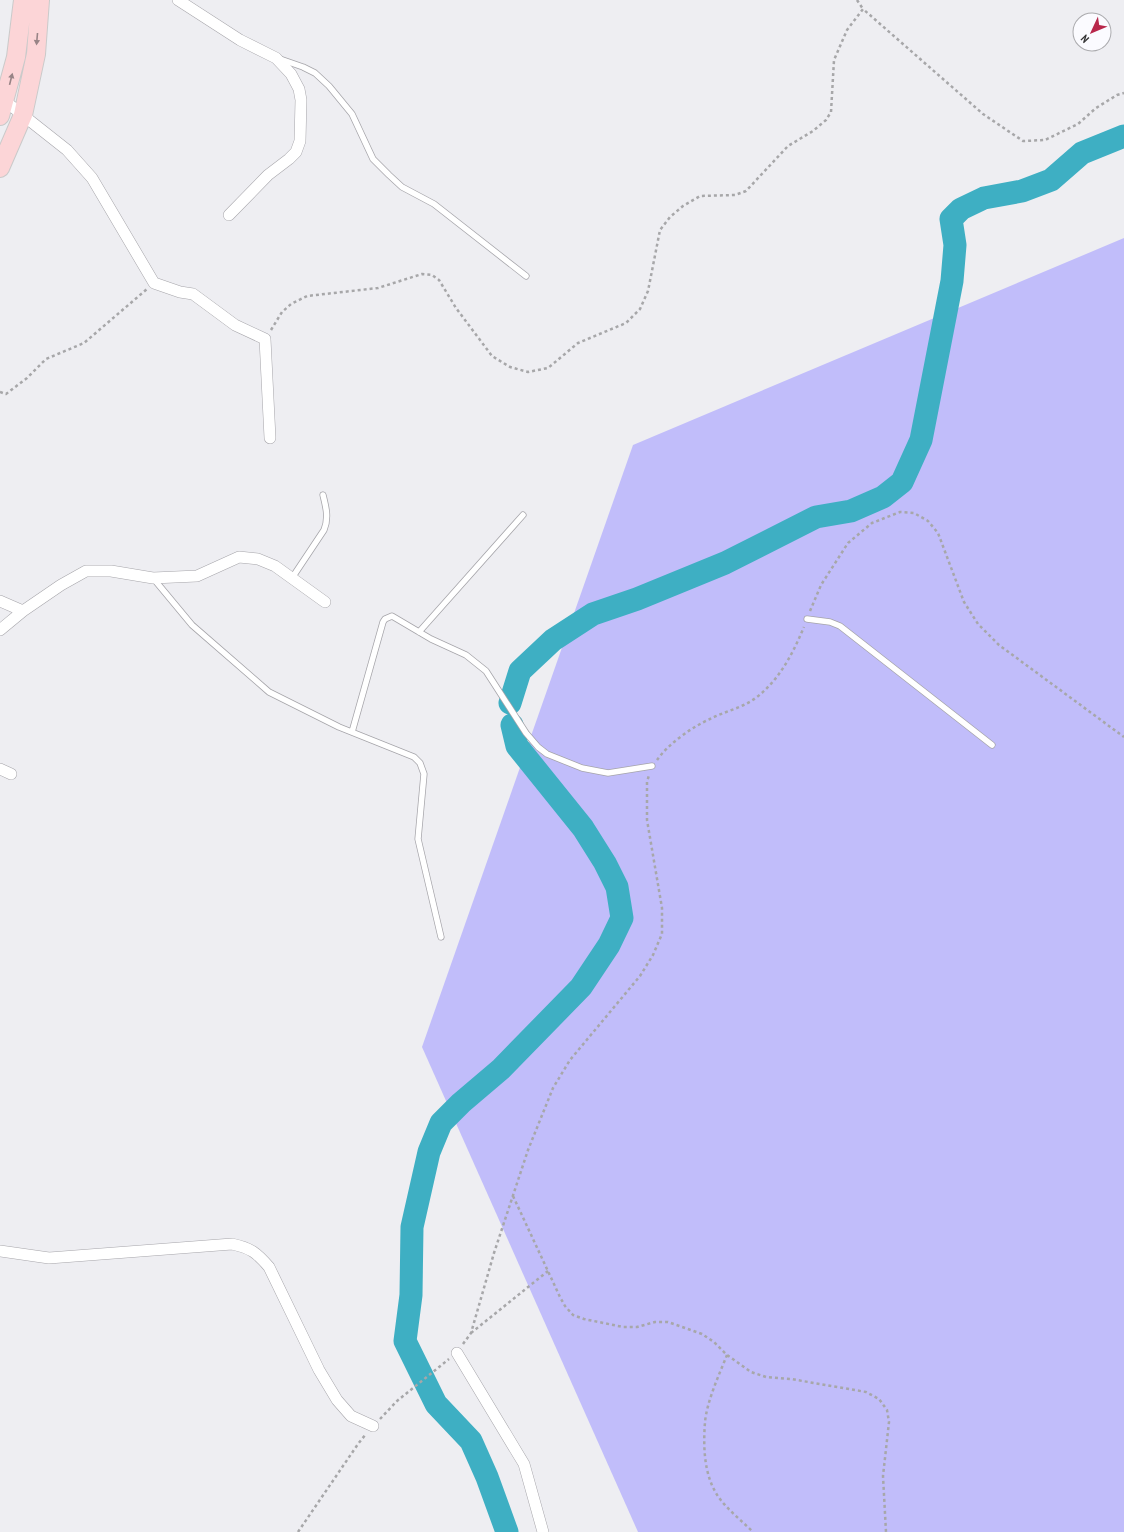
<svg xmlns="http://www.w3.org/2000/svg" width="1124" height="1532" viewBox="0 0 1124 1532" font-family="'PT Sans Narrow',sans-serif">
<rect width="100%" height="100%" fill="#eeeef2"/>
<!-- green -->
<path fill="#c1bdfa" d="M1124,238v1294h-486l-216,-485 211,-602z"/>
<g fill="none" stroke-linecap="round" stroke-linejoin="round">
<!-- river -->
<path stroke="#3eafc3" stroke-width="23" d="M510,703l10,-32 33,-31 40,-26 44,-15 88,-36 91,-46 35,-6 32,-14 19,-15 19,-42 31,-159 3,-36 -4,-26 10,-10 23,-11 38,-7 29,-11 31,-27 42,-17
M507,1532l-20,-55 -16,-36 -35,-37 -31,-63 6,-46 1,-68 17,-75 12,-29 20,-20 40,-34 80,-82 28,-42 13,-27 -5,-31 -12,-24 -22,-35 -66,-82 -5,-21"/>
<!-- service casing -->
<g stroke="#a6a5aa" stroke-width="7">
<path id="service" d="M280,59l23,8 12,6 14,13 23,28 21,45 16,16 13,12 32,17 92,72
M153,578l39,47 77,67 70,35 75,30 6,6 4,11 -6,65 23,98
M292,578l32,-48c5,-12 2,-23 -1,-35
M807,619l23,3 10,4 152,119
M419,632l104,-117
M352,732l31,-110 2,-3 7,-3 39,23 35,16 20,16 40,62 12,14 9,7 35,14 26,5 44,-7"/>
</g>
<!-- minor casing -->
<g stroke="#a6a5aa" stroke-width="12">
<path id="minor" d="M178,0l62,40 36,18 15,16 8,15 2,11 -1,41 -4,11 -7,7 -21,16 -39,40
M5,101l62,49 25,28 62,105 26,9 13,2 42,31 30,14 5,99
M0,601l23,10
M0,630l23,-19 38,-26 25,-14h25l42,7 44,-2 42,-19 19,2 17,7 50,36
M0,769l11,5
M0,1251l49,7 183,-14c19,4 25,9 37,23l50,103 18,30 14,16 22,10
M457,1353l67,111 19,68"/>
</g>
<!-- primary casing -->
<g stroke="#cacaca" stroke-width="20">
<path id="primary" d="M0,116l16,-59 7,-57
M0,168l23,-53 13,-61 4,-54"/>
</g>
<!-- path -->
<path stroke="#a7a7a9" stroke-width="2.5" stroke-dasharray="3 3" stroke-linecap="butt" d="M857,0l6,9
M271,330l11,-18 9,-8 16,-8 71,-8 44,-14 10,1 7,5 17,28 36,48 18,11 18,5 20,-4 30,-25 48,-20 14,-14 8,-18 12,-61 10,-13 13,-11 17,-10 35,-1 11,-4 42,-45 25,-15 13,-11 5,-8 3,-52 13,-30 16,-21 120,105 40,27 22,-1 33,-16 18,-16 21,-13 7,-2
M0,392l6,2 21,-16 19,-19 38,-16 63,-54
M810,611l11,-26 27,-42 24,-20 28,-11 14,1 14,8 10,12 26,69 14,22 21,21 125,92
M657,760c11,-16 35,-33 53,-41 15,-8 33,-11 47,-22 23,-18 36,-44 47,-70
M513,1196l47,101 5,9 8,9 11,4 39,8h14l18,-5h13l34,12 12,8 13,13 24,17 15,5 25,2 75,13 13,7 8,11 2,12 -6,54 3,56
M471,1333l77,-62
M463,1344l8,-11 23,-80 34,-103 25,-62 17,-28 70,-84 13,-21 9,-21v-26l-15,-88v-38l2,-7
M727,1355c-8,20 -20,46 -22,67 -2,26 -1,56 15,77 9,12 22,22 33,33
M380,1419l17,-18 52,-42
M298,1532l60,-88 8,-10"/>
<!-- service -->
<use href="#service" stroke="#fff" stroke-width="5.5"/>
<!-- minor -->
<use href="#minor" stroke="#fff" stroke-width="11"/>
<!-- primary -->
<use href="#primary" stroke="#fcd5d7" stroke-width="18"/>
</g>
<!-- one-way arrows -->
<defs><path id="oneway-solid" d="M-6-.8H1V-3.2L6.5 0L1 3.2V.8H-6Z"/></defs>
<g fill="#988486">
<use href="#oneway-solid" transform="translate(37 39) rotate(95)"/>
<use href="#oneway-solid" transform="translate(11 79) rotate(-76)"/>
</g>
<!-- north arrow -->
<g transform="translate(1092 32) rotate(226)"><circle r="19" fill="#fbfbff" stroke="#ababae"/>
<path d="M0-3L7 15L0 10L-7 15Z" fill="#b8274b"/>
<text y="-6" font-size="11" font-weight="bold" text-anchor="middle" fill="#343435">N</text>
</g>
</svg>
